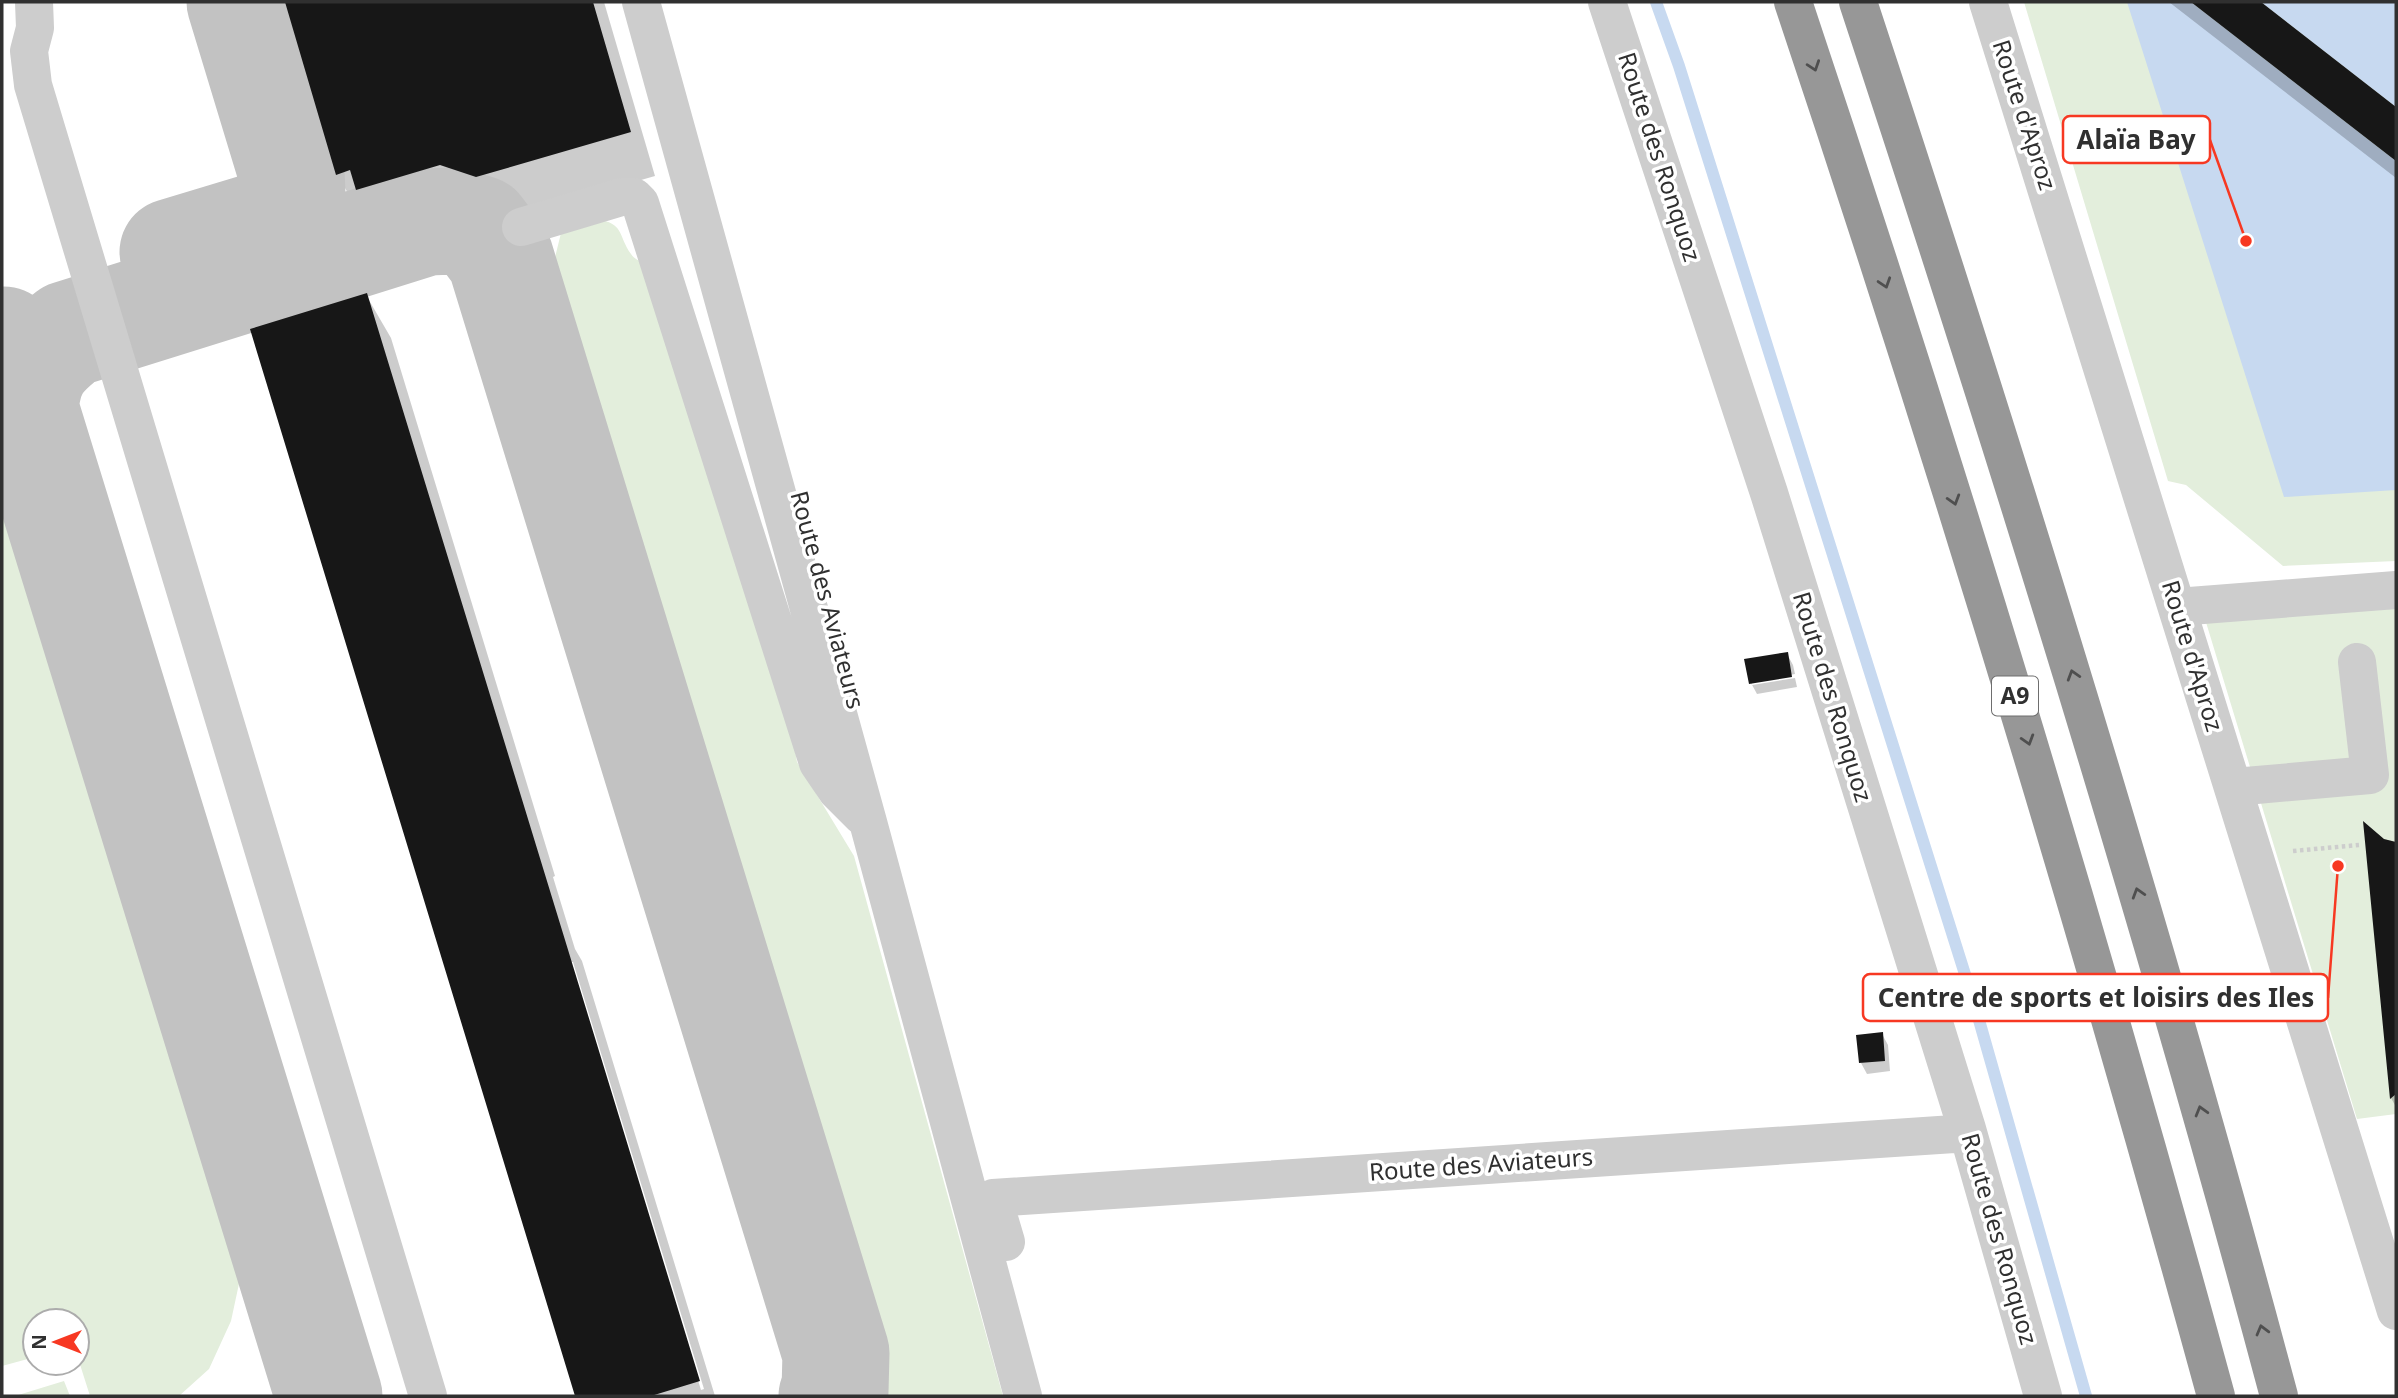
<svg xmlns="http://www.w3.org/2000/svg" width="2398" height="1398" viewBox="0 0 2398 1398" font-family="'Noto Sans',sans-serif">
<rect width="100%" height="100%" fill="#fff"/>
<!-- green -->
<path fill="#e3eedc" d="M2024,2h372v559l-113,5 -97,-81 -18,-4z
M597,220c27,2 21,16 34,34 3,5 9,7 14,10l148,474 4,24 57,94 149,540h-125l6,-28 -335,-1086 12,-49z
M2,435l234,762 9,43 -5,39 -9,42 -22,48 -30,27h-89l-13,-41v-34h-42v36l-33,9z
M2396,599v515l-39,5 -152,-500z
M64,1381l6,15h-55z"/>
<!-- water -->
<path fill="#c7d9f0" d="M2127,2h64l205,159v329l-112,7z
M2261,2h135v105z"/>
<!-- shadow -->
<path fill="#0003" fill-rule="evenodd" d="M287,2h317l51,174 -153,44 -37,-12 -82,24 -11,-18 -10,4 -25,-44z
M2169,2h89l138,107v69z
M366,295l25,43 164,538 -2,1 22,72 7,12 133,435h-138l-136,-444zM570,962h3l131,427 -3,1z
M1787,654l6,11 2,9 -43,8v3l43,-7 2,9 -40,7 -6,-11 -5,-23z
M2365,825l18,15 13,4v263l-5,-9z
M1882,1034l6,11 2,26 -23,3 -6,-11z"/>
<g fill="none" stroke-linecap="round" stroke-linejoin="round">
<!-- stream -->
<path stroke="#c7d9f0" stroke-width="12" d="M1656,2l23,64 296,940 111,390"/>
<!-- taxiway -->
<path stroke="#c2c2c2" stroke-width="107" d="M173,252l96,-29 18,-11 5,-18 -1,-24 -51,-168
M4,340l325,1056
M25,411c3,-40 13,-53 44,-77l358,-112 27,-1 25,8 21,28 336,1096 -1,38 -3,5"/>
</g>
<!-- building -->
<path fill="#171717" d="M285,2h308l38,130 -155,45 -36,-12 -84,25 -6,-20 -14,5z
M2191,2h70l135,105v54z
M367,293l333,1088 -49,15h-76l-325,-1067z
M1788,652l4,25 -43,7 -5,-25z
M2363,821l21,18 12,3v252l-6,5z
M1883,1032l2,29 -26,2 -3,-28z"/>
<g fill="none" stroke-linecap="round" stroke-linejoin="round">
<!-- path -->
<path stroke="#cdcdcd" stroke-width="4.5" stroke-dasharray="3.5 3.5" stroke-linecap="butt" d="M2293,851l66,-6"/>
<!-- minor -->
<path stroke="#cdcdcd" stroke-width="38" d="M34,2l1,26 -6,23 4,34 395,1311
M641,2l227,820 155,574
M1607,2l162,491 198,636 76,267
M1988,2l408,1309
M521,227l100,-30h13l6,6 178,560 19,28 25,25
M2177,607l219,-17
M2234,787l136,-12 -13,-113
M1006,1242l-13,-44 961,-64 13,-5"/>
<!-- highway -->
<path stroke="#979797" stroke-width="38" d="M1793,2c154,460 295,926 423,1394
M1858,2c152,461 296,925 421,1394"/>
</g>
<!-- one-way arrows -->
<defs><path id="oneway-chevron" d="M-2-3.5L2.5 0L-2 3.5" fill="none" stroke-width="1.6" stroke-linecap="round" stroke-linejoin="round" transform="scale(1.75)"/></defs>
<g stroke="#4f4f4f">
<use href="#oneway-chevron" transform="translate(1814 66) rotate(71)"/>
<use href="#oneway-chevron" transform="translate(1885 283) rotate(72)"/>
<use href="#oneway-chevron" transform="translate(1954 500) rotate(73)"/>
<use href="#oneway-chevron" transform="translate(2073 675) rotate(-107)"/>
<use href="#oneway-chevron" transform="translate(2028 740) rotate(73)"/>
<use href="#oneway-chevron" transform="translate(2138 893) rotate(-107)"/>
<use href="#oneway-chevron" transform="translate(2201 1111) rotate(-106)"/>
<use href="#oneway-chevron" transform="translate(2262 1330) rotate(-105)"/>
</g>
<g text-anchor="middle" stroke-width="7" stroke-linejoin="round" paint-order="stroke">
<!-- shield labels -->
<rect fill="#fff" stroke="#6e6e6e" stroke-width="2" x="1992" y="676.5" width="46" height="39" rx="5"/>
<g font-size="23" font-weight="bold" fill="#303030">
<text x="2015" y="704">A9</text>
</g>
<!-- street labels -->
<g font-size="24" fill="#303030" stroke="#fff">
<text transform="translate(2024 115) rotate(72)" y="8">Route d'Aproz</text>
<text transform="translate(1659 157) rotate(72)" y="8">Route des Ronquoz</text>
<text transform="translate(827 600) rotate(75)" y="8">Route des Aviateurs</text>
<text transform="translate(2192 656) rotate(73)" y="8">Route d'Aproz</text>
<text transform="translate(1832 697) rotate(73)" y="8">Route des Ronquoz</text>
<text transform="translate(1481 1165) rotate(-4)" y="8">Route des Aviateurs</text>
<text transform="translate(1999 1239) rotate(74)" y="8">Route des Ronquoz</text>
</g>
</g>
<!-- callouts -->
<path fill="none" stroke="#f73822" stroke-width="2.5" d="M2246 241L2210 140M2338 866L2328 998"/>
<g fill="#f73822" stroke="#fff" stroke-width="2.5">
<circle cx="2246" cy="241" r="7"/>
<circle cx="2338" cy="866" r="7"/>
</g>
<g fill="#fff" stroke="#f73822" stroke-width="2.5">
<rect x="2063" y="116" width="147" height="47" rx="7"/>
<rect x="1863" y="974" width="465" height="47" rx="7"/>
</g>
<g font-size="26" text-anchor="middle" font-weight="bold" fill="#303030">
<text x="2136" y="149">Alaïa Bay</text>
<text x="2096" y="1007">Centre de sports et loisirs des Iles</text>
</g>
<!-- border -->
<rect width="2398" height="1398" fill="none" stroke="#303030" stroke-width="7"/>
<!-- north arrow -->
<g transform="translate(56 1342) rotate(270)"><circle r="33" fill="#ffffff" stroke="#acacac" stroke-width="2"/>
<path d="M0-5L12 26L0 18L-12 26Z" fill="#f73822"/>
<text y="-10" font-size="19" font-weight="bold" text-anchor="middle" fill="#303030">N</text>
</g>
</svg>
